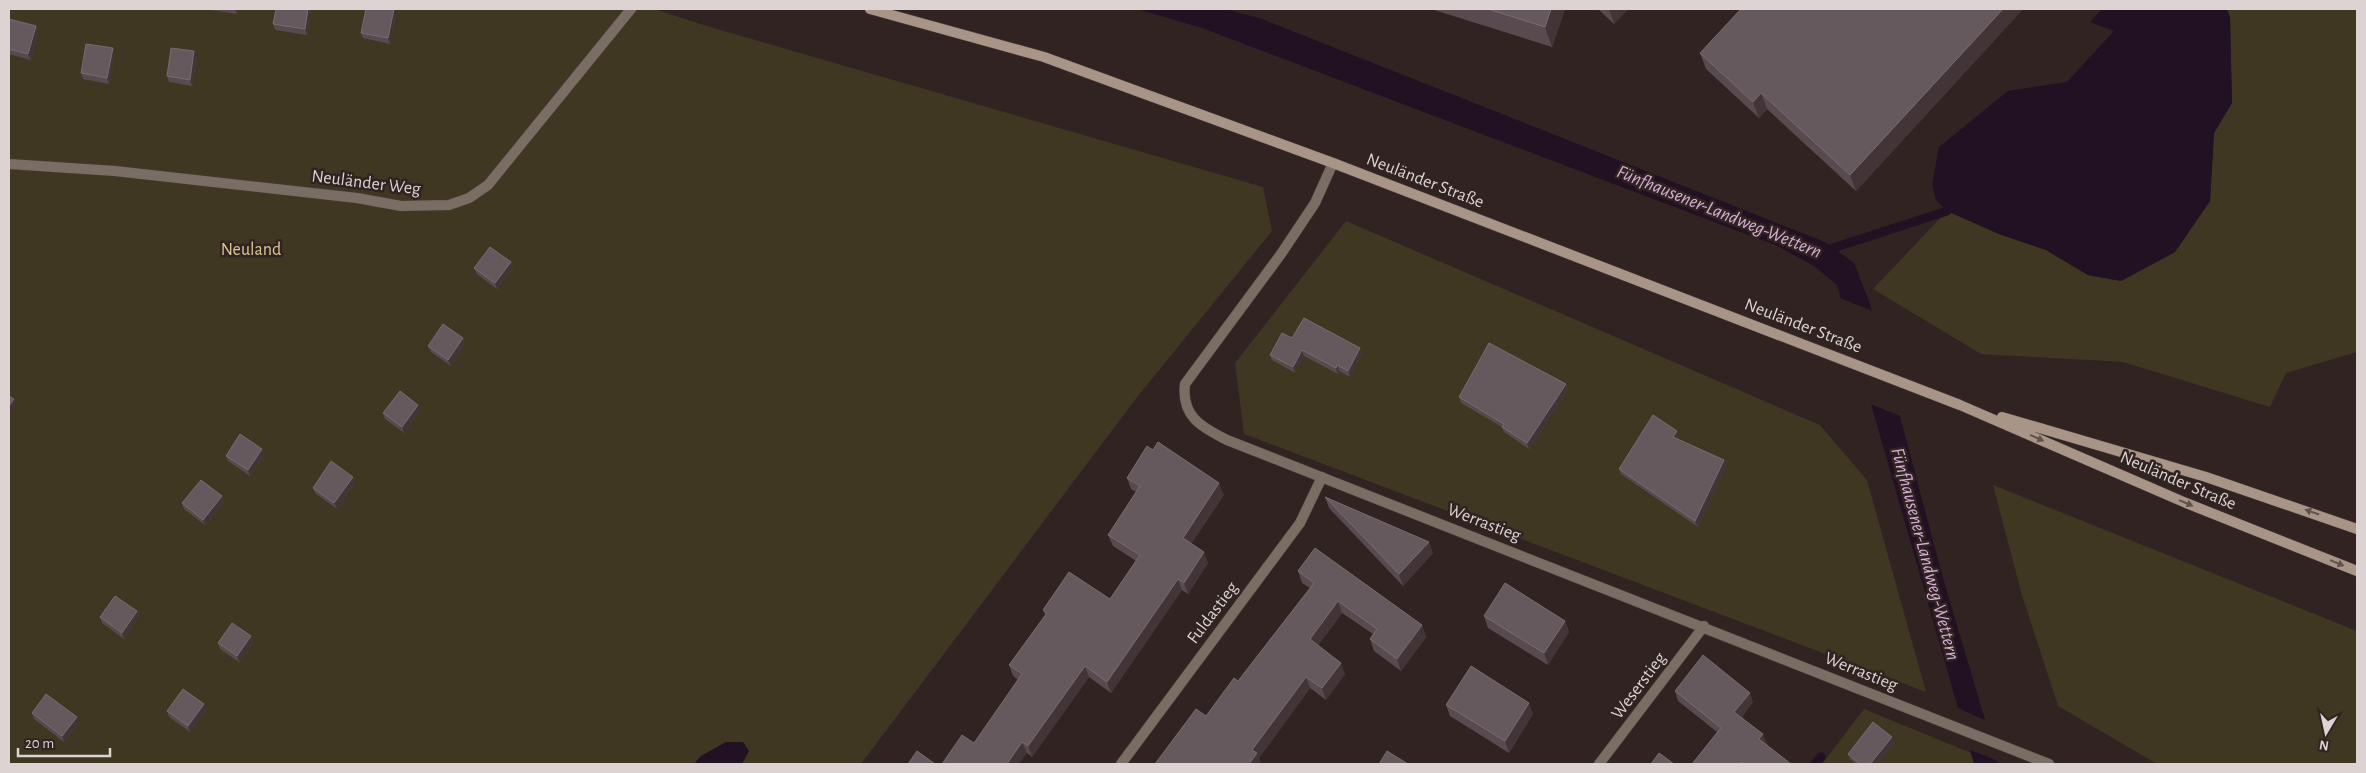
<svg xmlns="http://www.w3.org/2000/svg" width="2366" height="773" font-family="'Alegreya Sans',sans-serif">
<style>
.green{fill:#3f3721}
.water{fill:#221023}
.pier{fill:#302321}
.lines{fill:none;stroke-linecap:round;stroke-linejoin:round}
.stream{stroke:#221023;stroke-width:9}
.minor-casing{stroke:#4c3f3d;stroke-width:11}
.secondary-casing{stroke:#4c3f3d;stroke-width:11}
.minor{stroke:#796d64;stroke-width:10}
.secondary{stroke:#a89587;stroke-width:10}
.wall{fill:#584a4f}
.shaded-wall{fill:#423437}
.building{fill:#66595d;stroke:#796c6f}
.oneway{fill:#60514a}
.labels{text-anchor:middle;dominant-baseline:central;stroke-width:5;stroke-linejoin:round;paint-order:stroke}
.street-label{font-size:18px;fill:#dcd3d2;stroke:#302321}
.park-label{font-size:18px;fill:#dac791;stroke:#302321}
.water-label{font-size:19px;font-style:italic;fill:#d8afd9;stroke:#302321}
</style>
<rect width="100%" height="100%" fill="#302321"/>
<path class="green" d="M 9,9 L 654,9 L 710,27 L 1263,187 L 1272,231 L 1138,396 L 861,764 L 9,764 Z
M 2227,9 L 2357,9 L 2357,352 L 2286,373 L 2270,407 L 2123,362 L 1981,354 L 1873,289 L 1947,211 L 1999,234 L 2046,250 L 2088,275 L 2121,281 L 2175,252 L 2210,201 L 2214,133 L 2232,103 L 2230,18 Z
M 1346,221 L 1820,425 L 1867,480 L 1926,692 L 1244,434 L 1235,363 Z
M 1993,485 L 2357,631 L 2357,764 L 2157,764 L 2058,706 L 2021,592 Z
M 1864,709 L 1998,764 L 1822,764 Z"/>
<path class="water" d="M 1137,9 L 1226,9 L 1262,19 L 1825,242 L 1854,263 L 1870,304 L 1943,578 L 1998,764 L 1974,764 L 1837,285 L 1814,266 L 1775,245 L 1202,28 Z
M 2102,9 L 2227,9 L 2230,18 L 2232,103 L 2214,133 L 2210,201 L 2175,252 L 2121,281 L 2088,275 L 2046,250 L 1999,234 L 1947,211 L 1936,200 L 1932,185 L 1939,147 L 2008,91 L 2067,82 L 2114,31 L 2090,22 Z
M 726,742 L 743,742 L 749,751 L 742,764 L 694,764 L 701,756 Z"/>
<path class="pier" d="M 1840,298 L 1875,312 L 1903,417 L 1870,404 Z
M 1956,707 L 1989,722 L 2000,762 L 1968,749 Z"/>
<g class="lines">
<path class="stream" d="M 1824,251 L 1947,211
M 1815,764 L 1821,757"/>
<g class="minor-casing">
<path id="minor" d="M 1333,163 L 1315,203 L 1281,254 L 1185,384 C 1181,416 1201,427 1227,440 L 2049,764
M 9,164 L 115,171 L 357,198 L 401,206 L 449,205 L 469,198 L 488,185 L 631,9
M 1121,764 L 1300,523 L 1322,477
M 1599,764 L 1704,626"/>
</g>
<g class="secondary-casing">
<path id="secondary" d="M 870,9 L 1044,57 L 1333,163 L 1960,405 L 2186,503 L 2357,571
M 2002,417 L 2206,477 L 2357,529"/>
</g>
<use href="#minor" class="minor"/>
<use href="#secondary" class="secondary"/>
</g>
<path class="wall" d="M 211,9 L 238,9 L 237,14 L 211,10 Z
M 276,9 L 311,9 L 307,35 L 275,30 L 273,24 Z
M 1431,9 L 1565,9 L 1552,47 Z
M 1598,9 L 1628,9 L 1614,24 Z
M 2023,9 L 1856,191 L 1767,109 L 1759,118 L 1706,69 L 1700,53 Z
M 396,14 L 390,44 L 363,38 L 361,33 Z
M 9,19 L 36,26 L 38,32 L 31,60 L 9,54 Z
M 115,54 L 109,84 L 83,79 L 81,73 Z
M 197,57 L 192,86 L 169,82 L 167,76 Z
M 511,262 L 513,268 L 497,289 L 477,274 L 474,268 Z
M 1292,338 L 1360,348 L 1362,354 L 1350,377 L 1339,371 L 1338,374 L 1304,356 L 1295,373 L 1272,360 L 1270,355 Z
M 466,343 L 451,366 L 431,352 L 428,346 Z
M 1566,384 L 1568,390 L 1529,449 L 1504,432 L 1502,427 L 1461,403 L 1459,397 Z
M 420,411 L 404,433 L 385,419 L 383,413 Z
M 1679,437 L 1678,439 L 1724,460 L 1726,466 L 1698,527 L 1621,474 L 1619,469 Z
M 264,455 L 250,476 L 228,461 L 226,456 Z
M 353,477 L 355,483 L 337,509 L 315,493 L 313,488 Z
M 1127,478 L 1224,495 L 1191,544 L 1208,563 L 1188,594 L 1182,590 L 1111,693 L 1089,677 L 1032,757 L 1027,753 L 974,743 L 1018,680 L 1013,676 L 1009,665 L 1045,615 L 1043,610 L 1110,599 L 1136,561 L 1113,546 L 1108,535 L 1136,492 L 1131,489 Z
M 222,496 L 224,502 L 205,525 L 184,509 L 182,503 Z
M 1325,497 L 1433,553 L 1403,586 L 1329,508 Z
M 1298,571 L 1422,625 L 1426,637 L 1401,671 L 1374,651 L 1370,639 L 1373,634 L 1342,613 L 1318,645 L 1345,674 L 1326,700 L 1310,688 L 1259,758 L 1261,764 L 1155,764 L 1206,716 L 1238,681 L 1310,588 L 1302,583 Z
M 137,611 L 139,617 L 124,639 L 102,623 L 100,617 Z
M 1484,616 L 1565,621 L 1569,632 L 1548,665 L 1488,628 Z
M 251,636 L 253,642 L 239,662 L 220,649 L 218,643 Z
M 1675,691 L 1753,702 L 1742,717 L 1767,744 L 1766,745 L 1791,764 L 1692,764 L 1717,732 L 1678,701 Z
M 1446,705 L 1533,714 L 1509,753 L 1450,716 Z
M 206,710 L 190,732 L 169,717 L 167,711 Z
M 32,713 L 79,723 L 64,742 L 34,719 Z
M 1894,743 L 1877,764 L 1856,764 L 1850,759 L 1848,754 Z"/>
<path class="shaded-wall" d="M 235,9 L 238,9 L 237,14 Z
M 308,9 L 311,9 L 307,35 L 305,29 Z
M 394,9 L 396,14 L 390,44 L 388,38 Z
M 1551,9 L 1565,9 L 1552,47 L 1545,27 Z
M 1609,9 L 1628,9 L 1614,24 Z
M 2003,9 L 2023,9 L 1856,191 L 1850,175 Z
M 36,26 L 38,32 L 31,60 L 28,54 Z
M 113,48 L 115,54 L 109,84 L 107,78 Z
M 194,51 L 197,57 L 192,86 L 190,80 Z
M 1761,93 L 1767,109 L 1759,118 L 1753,102 Z
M 511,262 L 513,268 L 497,289 L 495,283 Z
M 463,338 L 466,343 L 451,366 L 448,360 Z
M 1360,348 L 1362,354 L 1350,377 L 1348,371 Z
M 1302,350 L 1304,356 L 1295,373 L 1293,367 Z
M 1337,365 L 1339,371 L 1338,374 L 1336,368 Z
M 1566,384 L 1568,390 L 1529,449 L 1527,443 Z
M 14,399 L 16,405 L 9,415 L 9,406 Z
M 418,405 L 420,411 L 404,433 L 402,427 Z
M 1677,431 L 1679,437 L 1675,443 L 1673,437 Z
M 262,449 L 264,455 L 250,476 L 248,470 Z
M 1724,460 L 1726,466 L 1698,527 L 1695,521 Z
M 353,477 L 355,483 L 337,509 L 334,503 Z
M 1219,483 L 1224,495 L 1187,550 L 1183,538 Z
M 222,496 L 224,502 L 205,525 L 203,520 Z
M 1429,542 L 1433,553 L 1403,586 L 1399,574 Z
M 1204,552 L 1208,563 L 1188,594 L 1184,583 Z
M 1178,579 L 1182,590 L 1111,693 L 1107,682 Z
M 1338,601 L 1342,613 L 1314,651 L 1310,639 Z
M 137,611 L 139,617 L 124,639 L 122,633 Z
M 1565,621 L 1569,632 L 1548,665 L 1544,653 Z
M 1422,625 L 1426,637 L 1401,671 L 1397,659 Z
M 251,636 L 253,642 L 239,662 L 237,656 Z
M 1341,663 L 1345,674 L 1326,700 L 1322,688 Z
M 1085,666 L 1089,677 L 1032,757 L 1028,746 Z
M 1306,677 L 1310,688 L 1259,758 L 1261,764 L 1249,764 L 1252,750 Z
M 1750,693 L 1753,702 L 1738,722 L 1734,712 Z
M 1529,703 L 1533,714 L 1509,753 L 1505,741 Z
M 204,704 L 206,710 L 190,732 L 188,726 Z
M 77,717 L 79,723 L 64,742 L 62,736 Z
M 1763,734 L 1767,744 L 1762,749 L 1759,739 Z
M 1892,737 L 1894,743 L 1877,764 L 1870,764 Z
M 1022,742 L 1027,753 L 1019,764 L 1007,764 Z"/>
<path class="building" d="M 276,9 L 308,9 L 305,29 L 273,24 Z
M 366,9 L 394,9 L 388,38 L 361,33 Z
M 1488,9 L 1551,9 L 1545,27 Z
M 1741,9 L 2003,9 L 1850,175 L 1761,93 L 1753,102 L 1700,53 Z
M 9,19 L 36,26 L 28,54 L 9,49 Z
M 86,44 L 113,48 L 107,78 L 81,73 Z
M 171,48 L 194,51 L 190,80 L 167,76 Z
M 490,247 L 511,262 L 495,283 L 474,268 Z
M 1304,318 L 1360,348 L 1348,371 L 1337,365 L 1336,368 L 1302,350 L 1293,367 L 1270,355 L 1282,333 L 1292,338 Z
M 443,324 L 463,338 L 448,360 L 428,346 Z
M 1489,343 L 1566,384 L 1527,443 L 1502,427 L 1504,424 L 1459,397 Z
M 400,391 L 418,405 L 402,427 L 383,413 Z
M 9,396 L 14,399 L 9,406 Z
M 1653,415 L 1677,431 L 1673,437 L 1724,460 L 1695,521 L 1619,469 Z
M 240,434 L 262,449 L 248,470 L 226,456 Z
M 1158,442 L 1219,483 L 1183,538 L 1204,552 L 1184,583 L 1178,579 L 1107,682 L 1085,666 L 1028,746 L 1022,742 L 1007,764 L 942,764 L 962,735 L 974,743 L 1022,674 L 1009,665 L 1047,613 L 1043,610 L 1069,572 L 1110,599 L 1140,555 L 1108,535 L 1140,486 L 1127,478 L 1147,446 L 1153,450 Z
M 331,461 L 353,477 L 334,503 L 313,488 Z
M 201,480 L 222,496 L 203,520 L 182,503 Z
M 1325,497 L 1429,542 L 1399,574 Z
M 1315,548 L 1422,625 L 1397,659 L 1370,639 L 1377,629 L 1338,601 L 1310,639 L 1341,663 L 1322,688 L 1306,677 L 1252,750 L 1257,753 L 1249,764 L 1155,764 L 1196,709 L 1206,716 L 1234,678 L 1238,681 L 1314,583 L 1298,571 Z
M 1505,583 L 1565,621 L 1544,653 L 1484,616 Z
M 115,596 L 137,611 L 122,633 L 100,617 Z
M 232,623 L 251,636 L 237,656 L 218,643 Z
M 1703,655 L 1750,693 L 1734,712 L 1763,734 L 1759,739 L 1791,764 L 1744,764 L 1742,762 L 1740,764 L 1692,764 L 1721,728 L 1675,691 Z
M 1471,666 L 1529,703 L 1505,741 L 1446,705 Z
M 183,689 L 204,704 L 188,726 L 167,711 Z
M 46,694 L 77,717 L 62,736 L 32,713 Z
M 1873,722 L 1892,737 L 1870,764 L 1860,764 L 1848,754 Z
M 917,751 L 935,764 L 908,764 Z
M 1387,751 L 1408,764 L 1379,764 Z
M 1659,753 L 1674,764 L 1651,764 Z"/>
<defs><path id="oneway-solid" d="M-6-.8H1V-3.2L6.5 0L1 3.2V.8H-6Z" transform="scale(1.25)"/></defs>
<g class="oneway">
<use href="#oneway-solid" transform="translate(2037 438) rotate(24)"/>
<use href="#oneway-solid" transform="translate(2186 503) rotate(23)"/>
<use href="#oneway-solid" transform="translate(2312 512) rotate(-161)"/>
<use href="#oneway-solid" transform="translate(2337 563) rotate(22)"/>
</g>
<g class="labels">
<g class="street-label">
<text transform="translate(1425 181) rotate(21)">Neuländer Straße</text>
<text transform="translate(366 183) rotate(7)">Neuländer Weg</text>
<text transform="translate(1803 326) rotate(21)">Neuländer Straße</text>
<text transform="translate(2178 481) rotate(23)">Neuländer Straße</text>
<text transform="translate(1484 523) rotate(21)">Werrastieg</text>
<text transform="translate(1213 613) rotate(-53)">Fuldastieg</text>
<text transform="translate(1861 672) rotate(22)">Werrastieg</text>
<text transform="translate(1639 686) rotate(-53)">Weserstieg</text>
</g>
<g class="park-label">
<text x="251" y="250">Neuland</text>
</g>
<g class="water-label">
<text transform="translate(1719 212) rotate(22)">Fünfhausener-Landweg-Wettern</text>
<text transform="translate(1925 554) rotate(75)">Fünfhausener-Landweg-Wettern</text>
</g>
</g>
<rect width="2366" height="773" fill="none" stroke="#dcd3d2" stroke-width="20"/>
<g transform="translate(2326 733) rotate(189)" stroke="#302321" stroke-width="4" paint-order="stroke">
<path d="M0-4L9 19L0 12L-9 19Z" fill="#dcd3d2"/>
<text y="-8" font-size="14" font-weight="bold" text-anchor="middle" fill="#dcd3d2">N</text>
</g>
<path d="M18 748v8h92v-8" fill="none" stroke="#dcd3d2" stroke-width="2.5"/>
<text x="25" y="748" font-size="15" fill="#dcd3d2" stroke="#302321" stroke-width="4" paint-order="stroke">20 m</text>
</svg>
